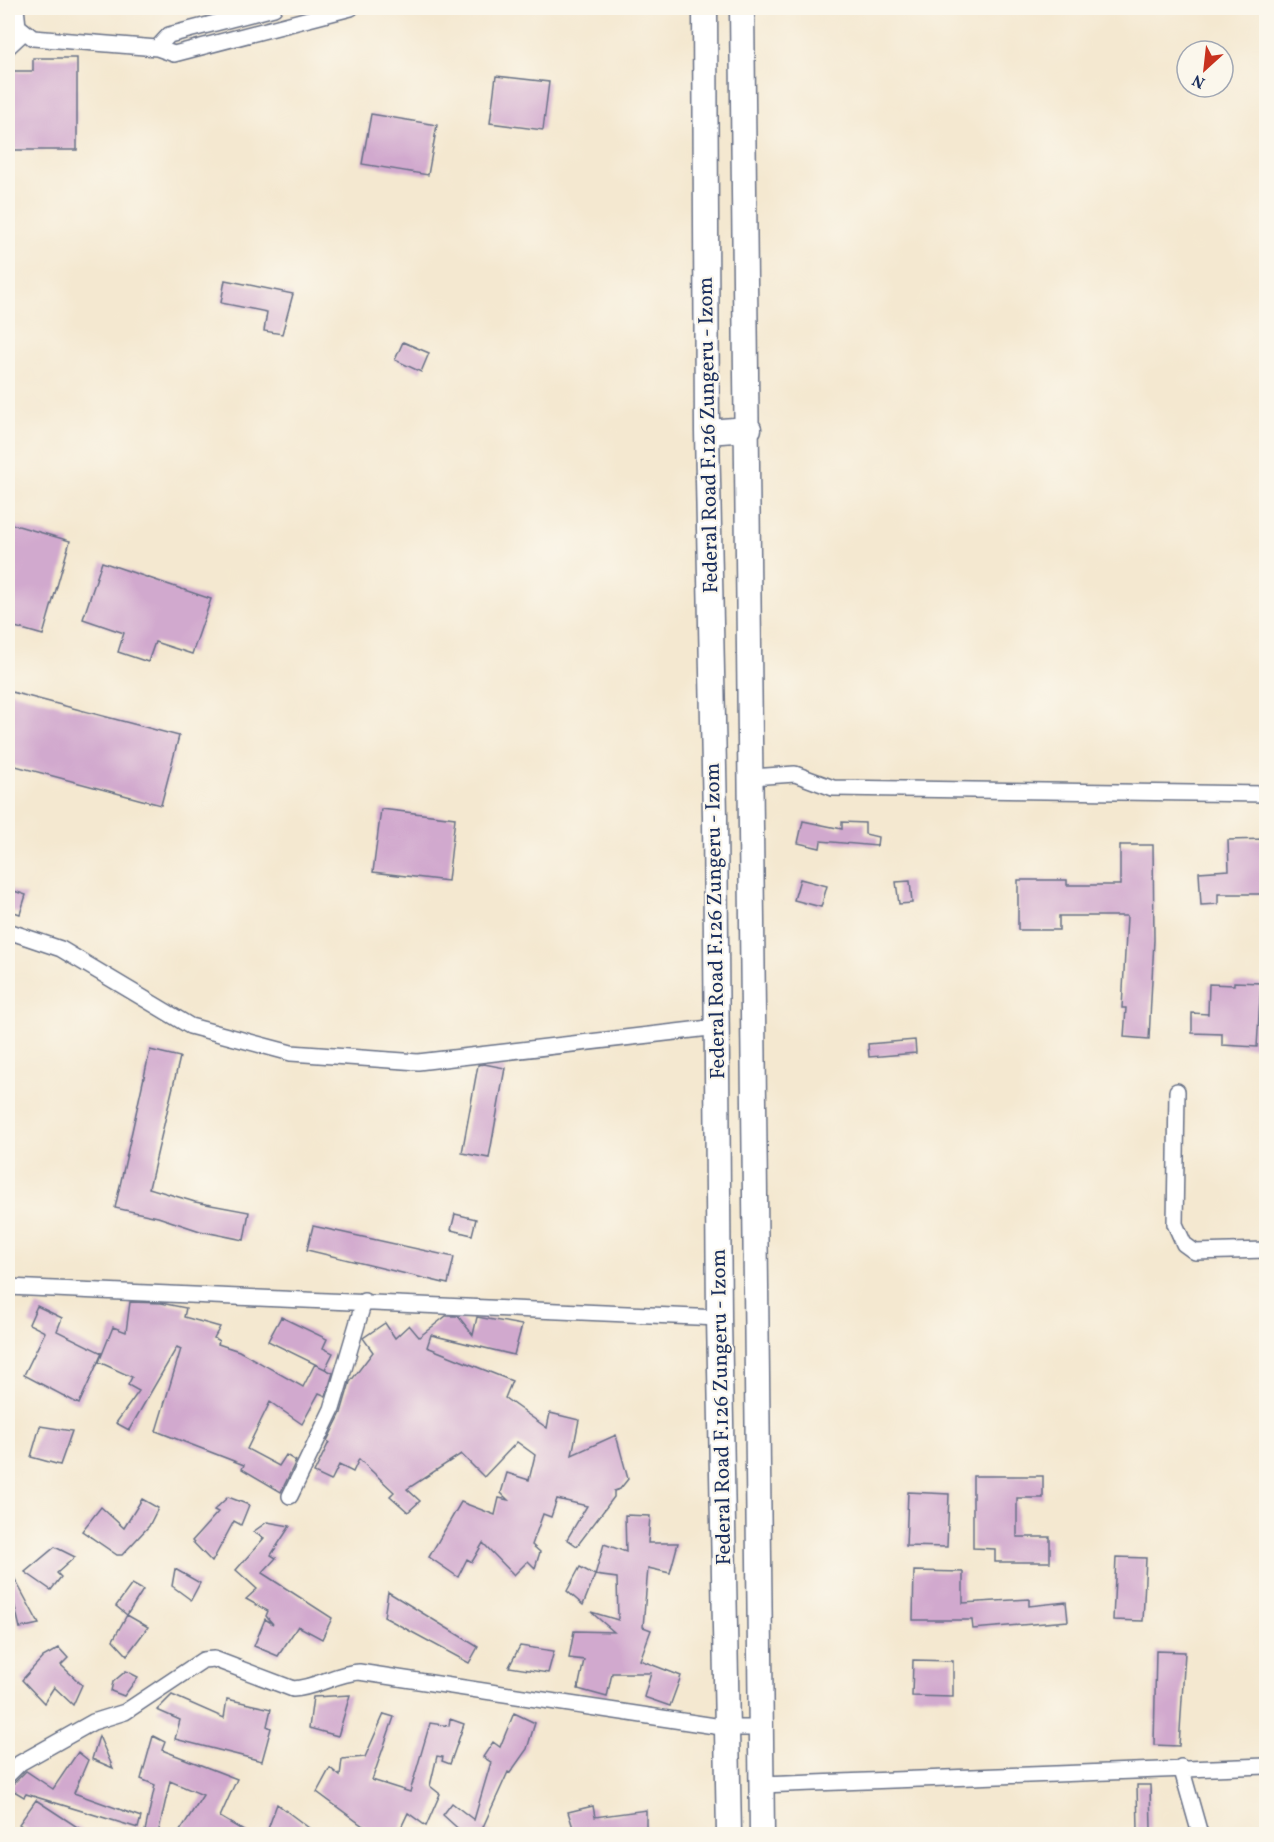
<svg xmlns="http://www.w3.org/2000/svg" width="1274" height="1842" font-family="Vollkorn,serif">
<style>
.building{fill:#d1a9ce}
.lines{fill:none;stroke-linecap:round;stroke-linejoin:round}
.street-casing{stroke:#677086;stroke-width:18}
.primary-casing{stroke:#677086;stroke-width:27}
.street{stroke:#fff;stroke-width:15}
.primary{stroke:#fff;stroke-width:24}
.labels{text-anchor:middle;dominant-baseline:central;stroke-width:4.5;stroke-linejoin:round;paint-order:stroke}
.street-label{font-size:21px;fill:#1b2f5e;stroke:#fbf7ec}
</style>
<rect width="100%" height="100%" fill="#fbf7ec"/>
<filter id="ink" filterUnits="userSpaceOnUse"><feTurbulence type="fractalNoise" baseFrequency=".0167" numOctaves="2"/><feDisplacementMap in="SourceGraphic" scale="12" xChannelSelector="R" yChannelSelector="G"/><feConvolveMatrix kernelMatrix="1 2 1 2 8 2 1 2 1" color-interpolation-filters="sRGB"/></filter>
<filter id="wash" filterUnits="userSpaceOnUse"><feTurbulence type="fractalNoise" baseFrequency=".008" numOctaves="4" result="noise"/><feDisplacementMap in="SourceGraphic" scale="24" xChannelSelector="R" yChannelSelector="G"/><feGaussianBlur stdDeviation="1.35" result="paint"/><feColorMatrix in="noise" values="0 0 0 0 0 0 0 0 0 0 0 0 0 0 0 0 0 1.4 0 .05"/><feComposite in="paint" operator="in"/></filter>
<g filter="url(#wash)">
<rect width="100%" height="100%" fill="#f4e8d0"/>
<g id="blocks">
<path class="building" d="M 33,58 L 77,58 L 77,150 L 8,150 L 8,71 L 33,71 Z
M 496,76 L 549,82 L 543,130 L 490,123 Z
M 371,114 L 437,125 L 428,175 L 362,164 Z
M 225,280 L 293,294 L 282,334 L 264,331 L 267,312 L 221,303 Z
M 403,342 L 429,353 L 421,372 L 395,360 Z
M 8,523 L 70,541 L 43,635 L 8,625 Z
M 102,562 L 211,599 L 192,654 L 155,642 L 148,662 L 118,652 L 124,633 L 83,619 Z
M 8,691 L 179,736 L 161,805 L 8,764 Z
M 381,809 L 455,818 L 448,881 L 373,872 Z
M 803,821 L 842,829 L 842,822 L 865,823 L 865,834 L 878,837 L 877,846 L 821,841 L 820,848 L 798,843 Z
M 1266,839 L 1266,894 L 1218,894 L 1218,904 L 1201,905 L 1199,872 L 1229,870 L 1228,840 Z
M 1120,845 L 1153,845 L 1154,940 L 1149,1039 L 1124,1037 L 1126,1008 L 1122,1008 L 1127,916 L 1059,916 L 1059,930 L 1018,930 L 1018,880 L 1067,880 L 1067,885 L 1120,885 Z
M 800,879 L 827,886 L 821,907 L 794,900 Z
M 910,881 L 912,903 L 899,904 L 896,882 Z
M 8,889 L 26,895 L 20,914 L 8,910 Z
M 1234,982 L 1261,983 L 1257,1047 L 1222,1045 L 1222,1034 L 1192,1033 L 1192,1013 L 1208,1014 L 1209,984 L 1234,985 Z
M 915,1040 L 916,1053 L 869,1057 L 868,1044 Z
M 150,1050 L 180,1057 L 149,1188 L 195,1202 L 249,1212 L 244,1240 L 200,1231 L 158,1217 L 115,1208 Z
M 484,1064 L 505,1068 L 489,1158 L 462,1153 L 478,1065 Z
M 455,1214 L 476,1219 L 472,1235 L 451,1230 Z
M 313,1226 L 454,1257 L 448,1284 L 307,1250 Z
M 130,1302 L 161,1303 L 186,1308 L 184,1317 L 220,1327 L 214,1338 L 219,1341 L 218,1344 L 239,1351 L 303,1387 L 315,1364 L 333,1373 L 326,1396 L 319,1393 L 302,1424 L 270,1402 L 247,1449 L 279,1466 L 286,1455 L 296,1461 L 281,1492 L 242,1469 L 244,1465 L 156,1431 L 181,1349 L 177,1347 L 129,1430 L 116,1423 L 139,1391 L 128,1385 L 132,1377 L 99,1362 L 113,1327 L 126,1332 Z
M 37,1306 L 62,1318 L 57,1331 L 102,1353 L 79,1404 L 24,1375 L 45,1332 L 29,1324 Z
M 446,1316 L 458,1316 L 473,1335 L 477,1317 L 522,1325 L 514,1355 L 431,1335 L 427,1347 L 512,1381 L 505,1398 L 547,1428 L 550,1413 L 579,1420 L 572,1455 L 616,1435 L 628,1479 L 620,1489 L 614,1491 L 614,1497 L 577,1546 L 567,1539 L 587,1506 L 557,1499 L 551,1517 L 543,1514 L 532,1545 L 540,1552 L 535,1568 L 528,1561 L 514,1575 L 483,1543 L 472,1562 L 467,1559 L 458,1577 L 429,1557 L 461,1502 L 495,1515 L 499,1498 L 508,1500 L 501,1493 L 507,1473 L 529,1480 L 535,1455 L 517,1442 L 484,1477 L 461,1454 L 407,1489 L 420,1501 L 408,1512 L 390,1496 L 394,1492 L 359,1459 L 353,1472 L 339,1465 L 331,1481 L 314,1473 L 329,1442 L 327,1441 L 341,1413 L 350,1382 L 373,1352 L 363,1338 L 385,1323 L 395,1338 L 409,1325 L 419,1337 Z
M 281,1317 L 327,1339 L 323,1348 L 333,1353 L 325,1369 L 268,1341 Z
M 40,1426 L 72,1431 L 60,1465 L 31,1457 Z
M 973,1476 L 1043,1476 L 1043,1498 L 1017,1498 L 1017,1537 L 1050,1537 L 1050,1562 L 995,1562 L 995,1549 L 973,1548 Z
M 908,1492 L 949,1494 L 947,1547 L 906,1546 Z
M 228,1497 L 249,1505 L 241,1525 L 234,1521 L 212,1562 L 192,1541 L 218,1512 L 214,1510 Z
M 142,1499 L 158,1508 L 149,1526 L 122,1555 L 117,1555 L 82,1531 L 101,1507 L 124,1528 Z
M 625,1515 L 650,1516 L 648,1543 L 678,1543 L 670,1573 L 648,1568 L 643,1627 L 651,1630 L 640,1660 L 681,1676 L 670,1706 L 644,1697 L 651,1673 L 612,1673 L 607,1697 L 578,1689 L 584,1660 L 569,1658 L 574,1631 L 614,1632 L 591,1612 L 618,1620 L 617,1578 L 595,1575 L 604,1544 L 626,1552 Z
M 267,1522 L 290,1526 L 271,1555 L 276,1558 L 262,1573 L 332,1618 L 322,1639 L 298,1626 L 278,1656 L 254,1646 L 265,1619 L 273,1624 L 266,1616 L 268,1611 L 246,1599 L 257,1589 L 236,1570 L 264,1538 L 253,1532 Z
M 55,1547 L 75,1557 L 57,1573 L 61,1577 L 51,1590 L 25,1572 Z
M 1116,1557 L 1146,1558 L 1143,1621 L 1113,1620 Z
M 580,1567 L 595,1575 L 583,1605 L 567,1591 Z
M 175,1569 L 200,1583 L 191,1600 L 172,1586 Z
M 914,1571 L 963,1572 L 963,1603 L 1029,1599 L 1029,1606 L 1066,1602 L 1068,1621 L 973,1629 L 972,1620 L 913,1620 Z
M 11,1572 L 39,1624 L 20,1628 L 8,1578 L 8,1573 Z
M 132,1584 L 143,1590 L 127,1615 L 116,1606 Z
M 388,1592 L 478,1647 L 469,1663 L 384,1617 Z
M 127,1615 L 148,1627 L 127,1655 L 113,1640 Z
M 520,1646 L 554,1651 L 548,1673 L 509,1667 Z
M 59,1648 L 68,1658 L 61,1665 L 82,1685 L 73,1705 L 54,1687 L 44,1703 L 22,1680 L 43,1657 Z
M 1156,1651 L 1185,1652 L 1179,1746 L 1154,1745 Z
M 913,1660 L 953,1661 L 953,1697 L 912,1696 Z
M 126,1671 L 138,1677 L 124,1696 L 111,1691 L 113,1682 Z
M 172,1695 L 224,1718 L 227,1699 L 271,1709 L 267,1726 L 271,1728 L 262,1761 L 175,1739 L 180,1720 L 157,1710 Z
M 350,1695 L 338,1736 L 309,1728 L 313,1697 Z
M 514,1713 L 535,1723 L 527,1749 L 510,1773 L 508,1772 L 483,1827 L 493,1834 L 464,1834 L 443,1815 L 452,1803 L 474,1820 L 491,1762 L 483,1757 L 493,1742 L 500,1747 Z
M 384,1714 L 394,1717 L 372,1780 L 410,1792 L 430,1723 L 449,1726 L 450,1719 L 464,1724 L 450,1764 L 442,1761 L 443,1757 L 437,1756 L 430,1786 L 440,1794 L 426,1826 L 408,1813 L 398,1834 L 380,1834 L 363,1826 L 317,1792 L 330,1768 L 340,1776 L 342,1759 L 365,1757 Z
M 99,1736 L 113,1768 L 92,1759 Z
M 153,1736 L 165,1742 L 162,1750 L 237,1779 L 220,1817 L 249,1834 L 178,1834 L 203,1795 L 170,1781 L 158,1834 L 145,1831 L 155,1785 L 141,1779 Z
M 78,1752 L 88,1760 L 74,1793 L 141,1817 L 138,1828 L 26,1794 L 24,1797 L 9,1788 L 26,1771 L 53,1789 Z
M 1137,1785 L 1150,1785 L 1151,1829 L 1138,1830 Z
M 36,1800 L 88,1834 L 32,1834 L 19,1824 Z
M 277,1804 L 317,1834 L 276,1834 L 268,1829 Z
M 593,1806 L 595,1817 L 646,1810 L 646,1829 L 626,1834 L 611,1834 L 610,1832 L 575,1834 L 568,1812 Z"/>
</g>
</g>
<g filter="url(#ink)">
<use href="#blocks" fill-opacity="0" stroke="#677086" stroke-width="1.5"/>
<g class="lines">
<g class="street-casing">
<path id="street" d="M 16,8 L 18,26 L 33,38 L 157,48 L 174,54 L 351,8
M 8,47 L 23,33
M 157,48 L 169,35 L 274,8
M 752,777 L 795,774 L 833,788 L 1266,794
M 8,931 L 61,949 L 190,1026 L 291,1053 L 418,1062 L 718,1027
M 1177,1091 L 1175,1224 L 1184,1244 L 1195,1252 L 1266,1250
M 8,1287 L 719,1318
M 290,1496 L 332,1409 L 364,1301
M 1181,1767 L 1200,1834
M 8,1775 L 20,1763 L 93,1722 L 125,1712 L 203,1660 L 214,1659 L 293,1689 C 316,1688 336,1673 359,1672 L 728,1728 L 760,1728
M 761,1785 L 1266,1766"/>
</g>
<g class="primary-casing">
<path id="primary" d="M 705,8 L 707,432 L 715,816 L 719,1318 L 729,1834
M 742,8 L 762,1834
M 707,432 L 749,429"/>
</g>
<use href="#street" class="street"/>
<use href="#primary" class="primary"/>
</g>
</g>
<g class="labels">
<g class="street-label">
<text transform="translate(709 435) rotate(-91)">Federal Road F.126 Zungeru - Izom</text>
<text transform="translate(716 921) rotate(-91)">Federal Road F.126 Zungeru - Izom</text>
<text transform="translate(722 1407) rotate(-91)">Federal Road F.126 Zungeru - Izom</text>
</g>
</g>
<rect width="1274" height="1842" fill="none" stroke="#fbf7ec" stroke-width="30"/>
<g transform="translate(1205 69) rotate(207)"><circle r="28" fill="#fbf7ec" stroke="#a1a7b3" stroke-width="1.5"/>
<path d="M0-4.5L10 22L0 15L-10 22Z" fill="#c8321e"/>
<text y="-9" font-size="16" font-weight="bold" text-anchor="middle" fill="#1b2f5e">N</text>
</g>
</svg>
